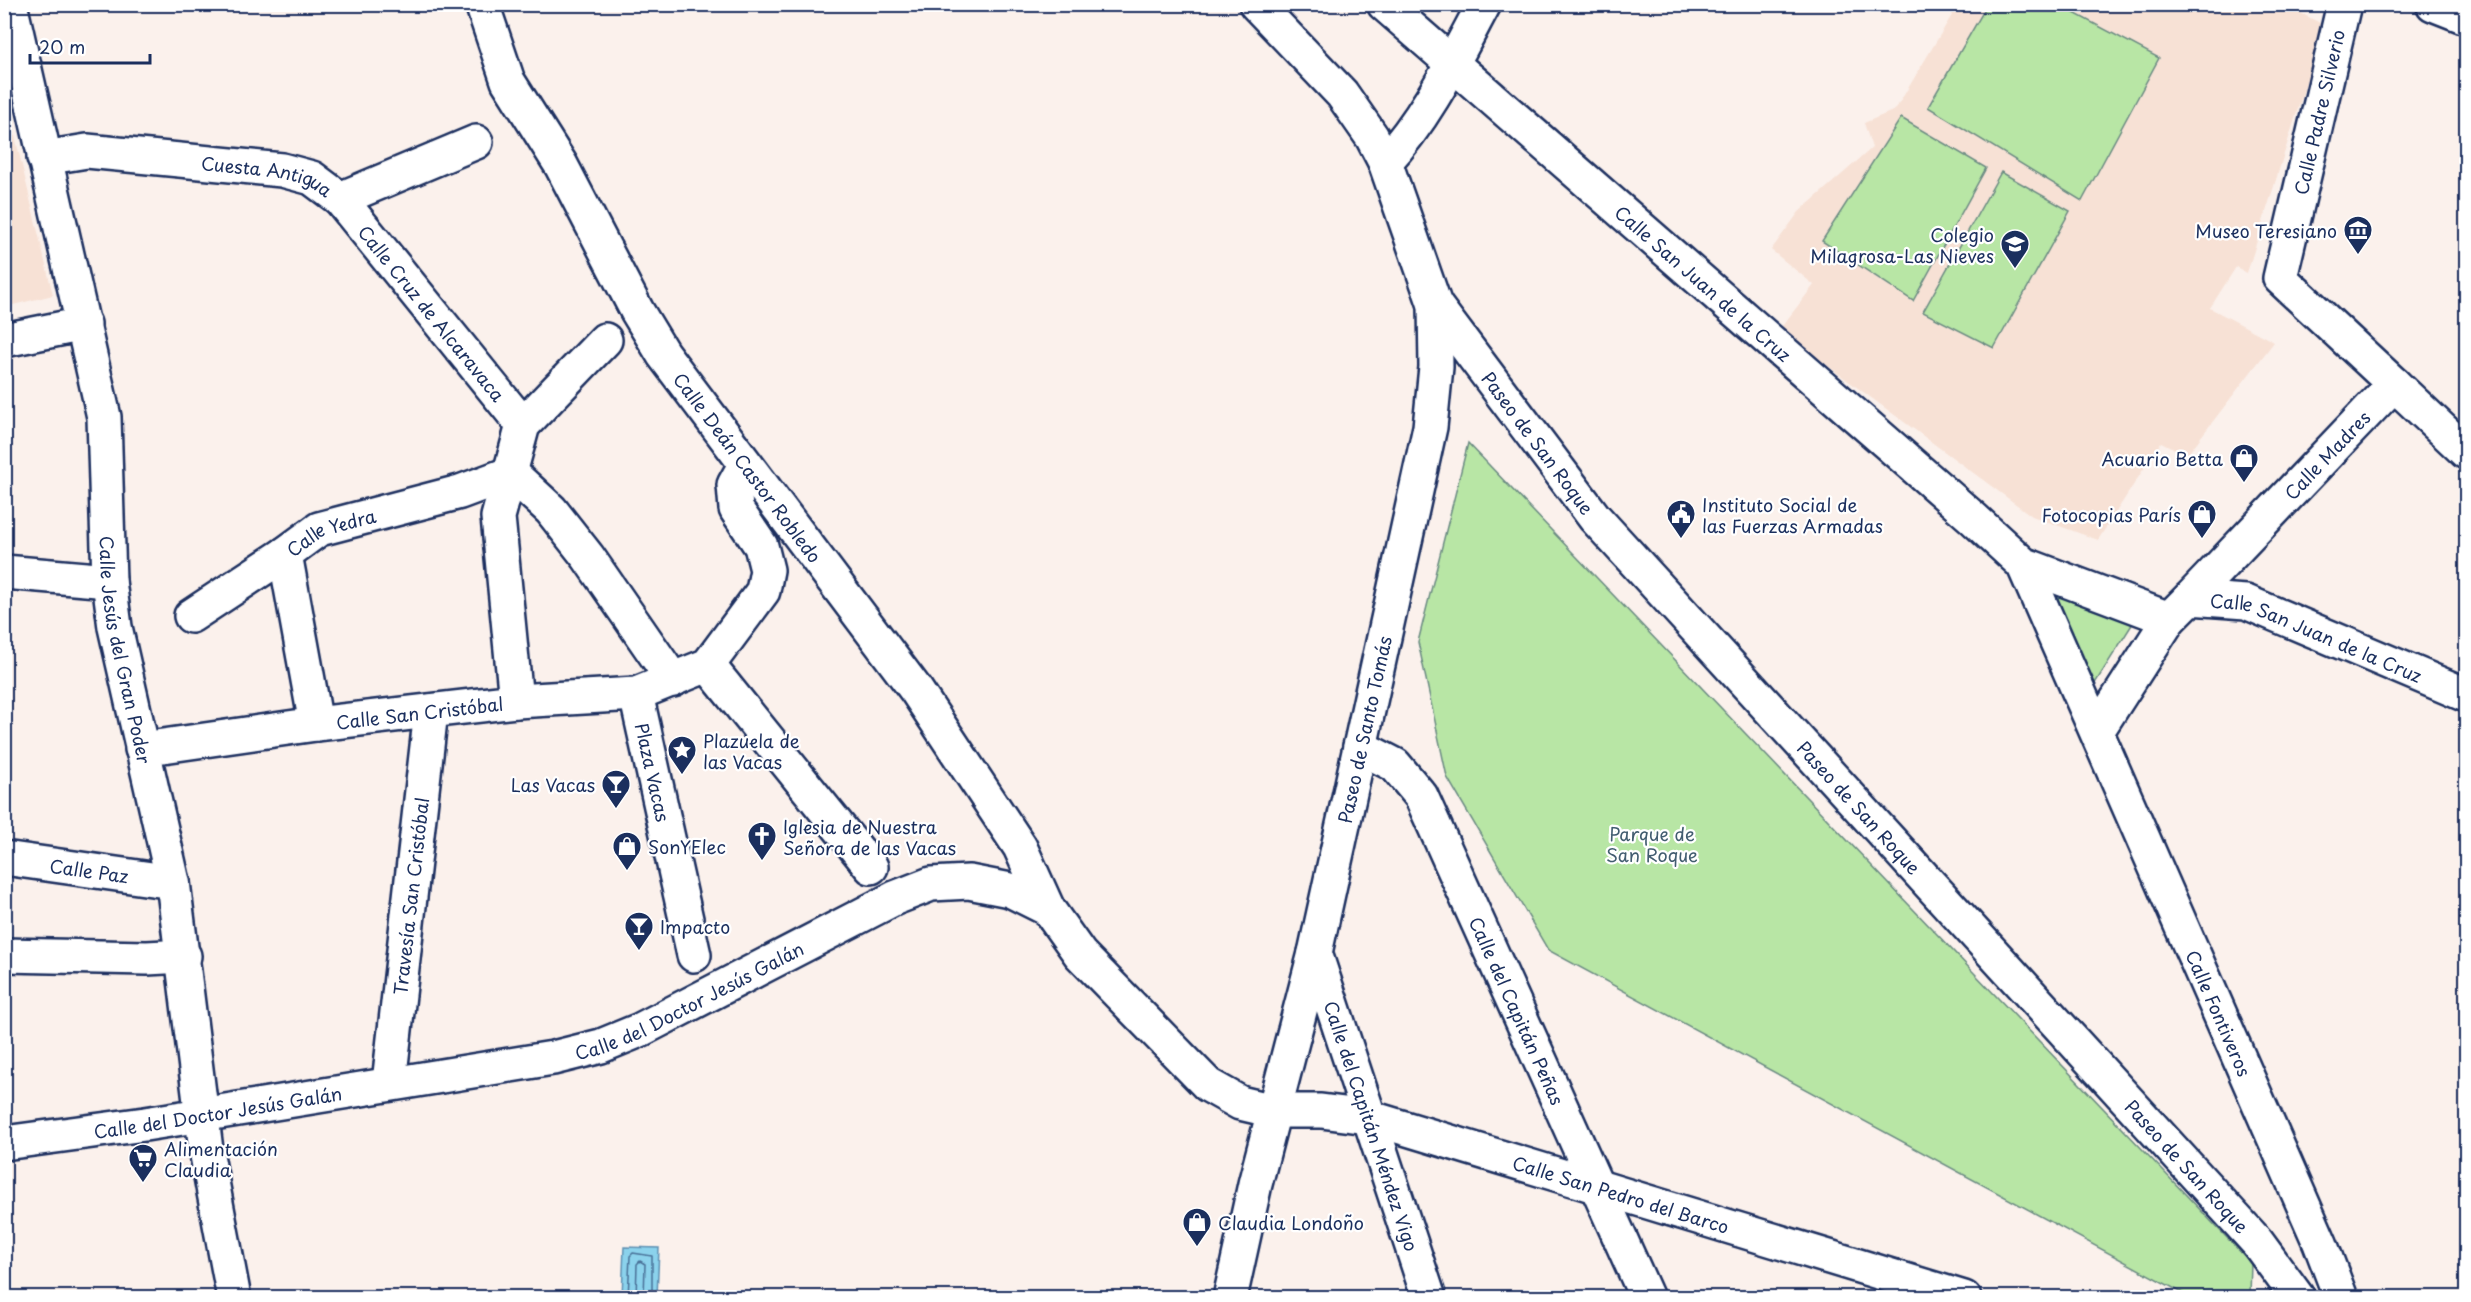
<svg xmlns="http://www.w3.org/2000/svg" width="2471" height="1302" font-family="'Playpen Sans',sans-serif">
<style>
.built{fill:#f7e1d5}
.green{fill:#b8e6a5;stroke:#6a8a82;stroke-width:1.5}
.water{fill:#8bd2ec;stroke:#5e91b3;stroke-width:1.5}
.lines{fill:none;stroke-linecap:round;stroke-linejoin:round}
.shore{stroke:#487097;stroke-width:1.5}
.street-casing{stroke:#1b2f5e;stroke-width:38}
.secondary-casing{stroke:#1b2f5e;stroke-width:38}
.street{stroke:#fff;stroke-width:33}
.secondary{stroke:#fff;stroke-width:33}
.labels{text-anchor:middle;dominant-baseline:central;stroke-width:4.5;stroke-linejoin:round;paint-order:stroke}
.street-label{font-size:18px;fill:#1b2f5e;stroke:#fff}
.poi-label{font-size:18px;fill:#1b2f5e;stroke:#fff;text-anchor:start}
.park-label{font-size:18px;fill:#425d70;stroke:#fff}
</style>
<rect width="100%" height="100%" fill="#fbf1ec"/>
<filter id="ink" filterUnits="userSpaceOnUse"><feTurbulence type="fractalNoise" baseFrequency=".0167" numOctaves="2"/><feDisplacementMap in="SourceGraphic" scale="12" xChannelSelector="R" yChannelSelector="G"/><feConvolveMatrix kernelMatrix="1 2 1 2 8 2 1 2 1" color-interpolation-filters="sRGB"/></filter>
<g filter="url(#ink)">
<path class="built" d="M 1958,5 L 2285,5 L 2324,25 L 2247,273 L 2236,267 L 2210,308 L 2274,342 L 2187,455 L 2161,442 L 2098,540 L 2032,516 L 1779,330 L 1814,285 L 1771,250 L 1799,212 L 1872,148 L 1864,123 L 1895,110 Z
M 4,90 L 53,295 L 5,307 L 4,307 Z"/>
<path class="green" d="M 1987,5 L 2059,5 L 2159,58 L 2082,201 L 1928,107 Z
M 1901,118 L 1986,168 L 1913,301 L 1822,241 Z
M 2001,172 L 2070,211 L 1994,348 L 1923,312 Z
M 1468,443 L 2251,1263 L 2250,1295 L 2245,1298 L 2190,1297 L 1548,950 L 1447,777 L 1418,642 Z
M 2051,586 L 2133,623 L 2094,685 Z"/>
<path class="water" d="M 624,1247 L 659,1248 L 657,1297 L 622,1297 Z"/>
<g class="lines">
<path class="shore" d="M 628,1298 L 630,1256 L 633,1253 L 652,1256 L 652,1298
M 636,1298 L 637,1264 L 640,1261 L 645,1264 L 644,1298"/>
<g class="street-casing">
<g id="street">
<path id="s1" d="M 482,4 L 508,81 L 561,165 L 637,311 L 663,354 L 916,690 L 1020,847 L 1048,909"/>
<path id="s2" d="M 1384,4 L 1973,518 L 2023,564 L 2169,619"/>
<path d="M 2344,4 L 2280,278 L 2394,384"/>
<path d="M 2433,4 L 2466,17"/>
<path id="s3" d="M 44,158 L 87,151 L 282,170 L 312,178 L 340,199 L 523,425"/>
<path d="M 1385,162 C 1427,117 1455,58 1484,4"/>
<path d="M 340,199 L 476,142"/>
<path id="s4" d="M 1435,305 L 1595,518 L 2257,1242 L 2298,1298"/>
<path d="M 4,340 L 84,324"/>
<path id="s5" d="M 2023,564 L 2320,1243 L 2341,1298"/>
<path d="M 4,572 L 109,581"/>
<path id="s6" d="M 2190,598 L 2394,384 L 2466,452"/>
<path d="M 191,616 L 285,554"/>
<path d="M 708,665 L 871,867"/>
<path id="s7" d="M 636,694 L 694,955"/>
<path d="M 516,701 L 636,694 L 708,665 L 763,591 L 767,570 L 761,546 L 736,509 L 734,485 L 745,465"/>
<path id="s8" d="M 316,724 L 285,554 L 319,529 L 460,492 L 511,473 L 551,510 L 588,557 L 673,680"/>
<path id="s9" d="M 2097,731 L 2169,619 L 2190,598 L 2246,602 L 2466,695"/>
<path id="s10" d="M 1360,747 L 1395,765 L 1421,796 L 1647,1298"/>
<path id="s11" d="M 142,749 L 316,724 L 516,701 L 498,517 L 523,425 L 605,340"/>
<path id="s12" d="M 4,858 L 173,882"/>
<path id="s13" d="M 1315,953 L 1429,1298"/>
<path d="M 4,955 L 147,958 L 184,956"/>
<path id="s14" d="M 389,1083 L 431,711"/>
</g>
</g>
<g class="secondary-casing">
<g id="secondary">
<path id="s15" d="M 10,4 L 104,417 L 109,581 L 115,627 L 173,882 L 206,1150 L 234,1298"/>
<path id="s16" d="M 4,1143 L 145,1124 L 553,1058 L 601,1046 L 640,1030 L 895,898 L 931,884 L 969,882 L 1010,890 L 1048,909 L 1080,954 L 1208,1085 L 1240,1103 L 1274,1111 L 1321,1111 L 1368,1117 L 1964,1298"/>
<path id="s17" d="M 1230,1298 L 1255,1184 L 1315,953 L 1430,427 L 1436,367 L 1435,305 L 1385,162 L 1372,137 L 1342,94 L 1256,4"/>
</g>
</g>
<use href="#street" class="street"/>
<use href="#secondary" class="secondary"/>
</g>
</g>
<defs>
<g id="museum-pin" transform="scale(1.5)"><path d="M0 17L-7.5 6A9.5 9.5 0 1 1 7.5 6Z" fill="#1b2f5e" stroke="#fff"/><path d="M0-6L6-3V-2H-6V-3ZM-5-1h2V3h-2ZM-1-1h2V3h-2ZM3-1h2V3H3ZM-6 4H6V6H-6Z" fill="#fff"/></g>
<g id="school-pin" transform="scale(1.5)"><path d="M0 17L-7.5 6A9.5 9.5 0 1 1 7.5 6Z" fill="#1b2f5e" stroke="#fff"/><path d="M0-5L7-2L0 1L-7-2ZM-4 1L0 2.5L4 1V4Q0 6-4 4Z" fill="#fff"/></g>
<g id="shop-pin" transform="scale(1.5)"><path d="M0 17L-7.5 6A9.5 9.5 0 1 1 7.5 6Z" fill="#1b2f5e" stroke="#fff"/><path d="M-5-2.5h2.3a2.7 3.5 0 0 1 5.4 0H5L5.5 6h-11ZM-1.5-2.5h3a1.5 2.3 0 0 0-3 0Z" fill="#fff"/></g>
<g id="civic-pin" transform="scale(1.5)"><path d="M0 17L-7.5 6A9.5 9.5 0 1 1 7.5 6Z" fill="#1b2f5e" stroke="#fff"/><path d="M-.6-6.5H3V-4.5H.6V-3L4-1V1h2V6H-6V1h2V-1L-.6-3ZM-1.2 2.5V6h2.4V2.5Z" fill="#fff"/></g>
<g id="sight-pin" transform="scale(1.5)"><path d="M0 17L-7.5 6A9.5 9.5 0 1 1 7.5 6Z" fill="#1b2f5e" stroke="#fff"/><path d="M0-6L1.8-2.2L6-1.7L2.9 1.2L3.7 5.4L0 3.3L-3.7 5.4L-2.9 1.2L-6-1.7L-1.8-2.2Z" fill="#fff"/></g>
<g id="bar-pin" transform="scale(1.5)"><path d="M0 17L-7.5 6A9.5 9.5 0 1 1 7.5 6Z" fill="#1b2f5e" stroke="#fff"/><path d="M-6-5H6L.8 .8V4.5H3.5V6h-7V4.5H-.8V.8Z" fill="#fff"/></g>
<g id="church-pin" transform="scale(1.5)"><path d="M0 17L-7.5 6A9.5 9.5 0 1 1 7.5 6Z" fill="#1b2f5e" stroke="#fff"/><path d="M-1.2-6h2.4v3.5h3.3v2.4h-3.3V6h-2.4V-.1h-3.3v-2.4h3.3Z" fill="#fff"/></g>
<g id="supermarket-pin" transform="scale(1.5)"><path d="M0 17L-7.5 6A9.5 9.5 0 1 1 7.5 6Z" fill="#1b2f5e" stroke="#fff"/><path d="M-6-5.5h2.5l.6 2H6L4.5 2H-2.5L-4.4-4H-6ZM-1.5 3.2a1.3 1.3 0 1 0 .1 0ZM3 3.2a1.3 1.3 0 1 0 .1 0Z" fill="#fff"/></g>
</defs>
<g fill-rule="evenodd">
<use href="#museum-pin" x="2358" y="230"/>
<use href="#school-pin" x="2015" y="244"/>
<use href="#shop-pin" x="2244" y="458"/>
<use href="#civic-pin" x="1681" y="514"/>
<use href="#shop-pin" x="2202" y="514"/>
<use href="#sight-pin" x="682" y="750"/>
<use href="#bar-pin" x="616" y="784"/>
<use href="#church-pin" x="762" y="836"/>
<use href="#shop-pin" x="627" y="846"/>
<use href="#bar-pin" x="639" y="926"/>
<use href="#supermarket-pin" x="143" y="1158"/>
<use href="#shop-pin" x="1197" y="1222"/>
</g>
<g class="labels">
<g class="street-label">
<text transform="translate(2319 112) rotate(-77)">Calle Padre Silverio</text>
<text stroke="none"><textPath href="#s3" startOffset="226">Cuesta Antigua</textPath></text>
<text stroke="none"><textPath href="#s2" startOffset="424">Calle San Juan de la Cruz</textPath></text>
<text stroke="none"><textPath href="#s3" startOffset="452">Calle Cruz de Alcaravaca</textPath></text>
<text stroke="none"><textPath href="#s4" startOffset="172">Paseo de San Roque</textPath></text>
<text stroke="none"><textPath href="#s6" startOffset="198">Calle Madres</textPath></text>
<text stroke="none"><textPath href="#s1" startOffset="537">Calle Deán Castor Robledo</textPath></text>
<text stroke="none"><textPath href="#s8" startOffset="225">Calle Yedra</textPath></text>
<text stroke="none"><textPath href="#s9" startOffset="296">Calle San Juan de la Cruz</textPath></text>
<text stroke="none"><textPath href="#s15" startOffset="658">Calle Jesús del Gran Poder</textPath></text>
<text stroke="none"><textPath href="#s11" startOffset="280">Calle San Cristóbal</textPath></text>
<text stroke="none"><textPath href="#s17" startOffset="584">Paseo de Santo Tomás</textPath></text>
<text stroke="none"><textPath href="#s7" startOffset="80">Plaza Vacas</textPath></text>
<text stroke="none"><textPath href="#s4" startOffset="658">Paseo de San Roque</textPath></text>
<text stroke="none"><textPath href="#s12" startOffset="86">Calle Paz</textPath></text>
<text stroke="none"><textPath href="#s14" startOffset="188">Travesía San Cristóbal</textPath></text>
<text stroke="none"><textPath href="#s16" startOffset="704">Calle del Doctor Jesús Galán</textPath></text>
<text stroke="none"><textPath href="#s10" startOffset="315">Calle del Capitán Peñas</textPath></text>
<text stroke="none"><textPath href="#s5" startOffset="490">Calle Fontiveros</textPath></text>
<text stroke="none"><textPath href="#s16" startOffset="216">Calle del Doctor Jesús Galán</textPath></text>
<text stroke="none"><textPath href="#s13" startOffset="182">Calle del Capitán Méndez Vigo</textPath></text>
<text stroke="none"><textPath href="#s4" startOffset="1144">Paseo de San Roque</textPath></text>
<text stroke="none"><textPath href="#s16" startOffset="1764">Calle San Pedro del Barco</textPath></text>
</g>
<g class="poi-label">
<text x="2337" y="230" text-anchor="end">Museo Teresiano</text>
<text x="1994" y="234" text-anchor="end">Colegio<tspan x="1994" dy="21">Milagrosa-Las Nieves</tspan></text>
<text x="2223" y="458" text-anchor="end">Acuario Betta</text>
<text x="1702" y="504">Instituto Social de<tspan x="1702" dy="21">las Fuerzas Armadas</tspan></text>
<text x="2181" y="514" text-anchor="end">Fotocopias París</text>
<text x="703" y="740">Plazuela de<tspan x="703" dy="21">las Vacas</tspan></text>
<text x="595" y="784" text-anchor="end">Las Vacas</text>
<text x="783" y="826">Iglesia de Nuestra<tspan x="783" dy="21">Señora de las Vacas</tspan></text>
<text x="648" y="846">SonYElec</text>
<text x="660" y="926">Impacto</text>
<text x="164" y="1148">Alimentación<tspan x="164" dy="21">Claudia</tspan></text>
<text x="1218" y="1222">Claudia Londoño</text>
</g>
<g class="park-label">
<text x="1652" y="833">Parque de<tspan x="1652" dy="21">San Roque</tspan></text>
</g>
</g>
<rect width="2471" height="1302" fill="none" stroke="#fff" stroke-width="24"/>
<rect x="12" y="12" width="2447" height="1278" fill="none" stroke="#1b2f5e" stroke-width="2" filter="url(#ink)"/>
<path d="M30 54v9h120v-9" fill="none" stroke="#1b2f5e" stroke-width="3"/>
<text x="39" y="54" font-size="18" fill="#1b2f5e" stroke="#ffffff" stroke-width="4.5" paint-order="stroke">20 m</text>
</svg>
